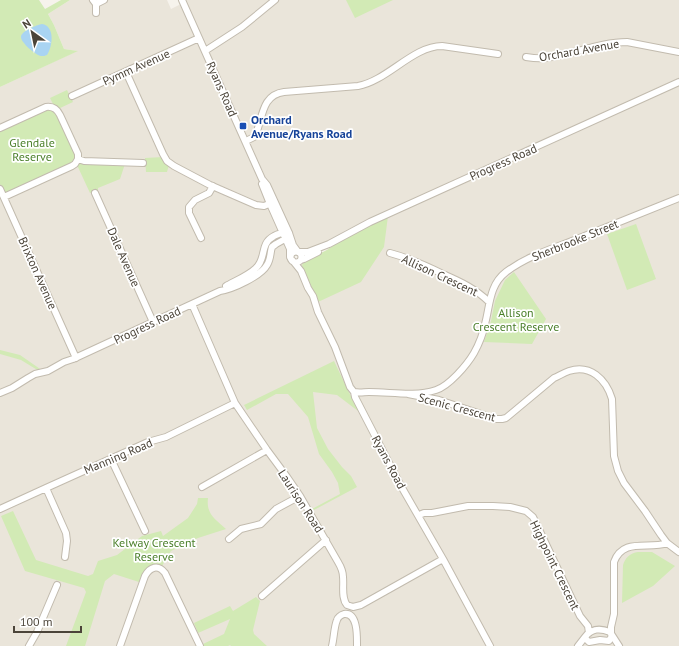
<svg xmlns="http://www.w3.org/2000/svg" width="679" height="646" font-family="'PT Sans',sans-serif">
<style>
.residential{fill:#eae5da}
.green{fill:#d2eab5}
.water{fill:#a9d4f2}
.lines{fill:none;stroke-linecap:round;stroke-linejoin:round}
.minor-casing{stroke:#c2bbae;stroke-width:8}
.minor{stroke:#fff;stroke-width:6}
.transit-dot{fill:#1a4fb4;stroke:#fff;stroke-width:1.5}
.labels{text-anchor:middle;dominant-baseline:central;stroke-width:3.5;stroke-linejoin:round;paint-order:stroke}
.street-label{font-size:12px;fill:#4b4439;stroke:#fff}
.transit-label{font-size:12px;font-weight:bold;fill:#164399;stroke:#fff;text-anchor:start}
.park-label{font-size:12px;fill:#4a7f2a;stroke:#fff}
</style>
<rect width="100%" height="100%" fill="#f6f3ec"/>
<path class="residential" d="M 70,0 L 167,0 L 171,9 L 181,4 L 252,160 L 266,198 L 288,249 L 290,260 L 292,262 L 297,263 L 317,256 L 357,231 L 679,85 L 679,646 L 0,646 L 0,87 L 77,51 L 64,49 L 54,25 L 48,14 Z
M 185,0 L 679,0 L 679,78 L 418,197 L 418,198 L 414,200 L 413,199 L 367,220 L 345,231 L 332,240 L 309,251 L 298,249 Z"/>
<path class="green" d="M 0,0 L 39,0 L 45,9 L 61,0 L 70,0 L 48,14 L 54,25 L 64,49 L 78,51 L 0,87 Z
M 346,0 L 393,0 L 355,18 Z
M 67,90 L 73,102 L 58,109 L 54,106 L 50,98 Z
M 48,109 L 55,111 L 77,156 L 74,163 L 7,193 C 3,192 2,188 0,184 L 0,130 Z
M 163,157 L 169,165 L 167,172 L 146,172 L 145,158 Z
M 79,163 L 125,164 L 120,179 L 98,188 L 98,190 L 90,193 L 77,165 Z
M 388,216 L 384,247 L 361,282 L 318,302 L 316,297 L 310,287 L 303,269 L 302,266 L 303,262 L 327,250 L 340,241 L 352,233 Z
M 636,224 L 656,279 L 627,290 L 607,234 Z
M 514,272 L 546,319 L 532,344 L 484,342 L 491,321 L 495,301 L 505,280 Z
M 0,350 L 20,355 L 43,371 L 39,371 L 21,360 L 0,354 Z
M 334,361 L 358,411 L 337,395 L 313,392 L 317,428 L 328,449 L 342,467 L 351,476 L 357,487 L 314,510 L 312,509 L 340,494 L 338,483 L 332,472 L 319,454 L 308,417 L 288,394 L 276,394 L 247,410 L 244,405 Z
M 198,498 L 208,498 C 206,514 215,519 226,529 L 198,538 L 171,551 L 162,566 C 148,563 143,570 139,582 L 114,574 L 105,581 L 85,646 L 66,646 L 86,592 L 84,588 L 25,571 L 1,516 L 13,511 L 36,560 L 88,576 L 93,574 L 98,561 L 117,555 L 142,536 L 161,531 L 163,536 L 188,518 L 197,504 Z
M 638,552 L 652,552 L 675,566 L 653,586 L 622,603 L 623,565 C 625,558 630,553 638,552 Z
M 256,597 L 260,601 L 253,630 L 254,634 L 267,646 L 231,646 L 230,645 L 228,646 L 204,646 L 203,644 L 224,634 L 230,619 L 198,633 L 194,623 L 230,606 L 233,611 Z"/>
<path class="water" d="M 42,24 C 55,26 53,46 47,55 C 44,56 45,56 41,56 C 36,55 21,43 21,37 C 21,31 37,25 42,24 Z"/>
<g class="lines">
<g class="minor-casing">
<path id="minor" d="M 93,0 L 96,4 L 96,13
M 182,0 L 262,179 L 267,185 L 289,233 L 293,245 L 298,252
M 96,4 L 104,0
M 205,51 L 242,27 L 275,0
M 526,57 C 532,58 539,59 545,58 C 572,55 599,42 627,42 L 679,52
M 126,72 L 163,154 L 167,161 L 174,166 L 210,185 L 256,205 L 264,206 L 274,202
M 72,96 L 199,38
M 0,128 L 46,107 C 53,106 57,109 60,115 L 78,154 L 78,159
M 246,141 L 254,137 L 256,134 C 263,116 262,95 284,92 L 358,86 C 387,81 413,46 442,46 L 498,54
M 78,159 L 84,161 L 143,163
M 262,184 L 270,204 L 290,249 L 290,257
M 0,189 L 76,358
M 95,193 L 153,322
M 4,197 L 72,166 L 75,164 L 78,159
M 201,238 L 189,213 L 189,207 L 195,200 L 209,193 L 213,186
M290.5 257a5.5 5.5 0 1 1 11 0a5.5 5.5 0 1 1-11 0Z
M 299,252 L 308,252 L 329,244 L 370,222 L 679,82
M 390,253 C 409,258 427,266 445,275 C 461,282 476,289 489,302
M 301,260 L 304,259 L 318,252
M 293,261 L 301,271 L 308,288 L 313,296 L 318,312 L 335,347 L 350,387 L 354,392 L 355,397 L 401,486 L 443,559 L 490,646
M 226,286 C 235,281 249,275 256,268 C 267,258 259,244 274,236 C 279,233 283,232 289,233
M 192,304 L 235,403 L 267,450 L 287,477 L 300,496 L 338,562 C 341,567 343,572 343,577 C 344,586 341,598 347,605 L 353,607 L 361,605 L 443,559
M 354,392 C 360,393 364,392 369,392 C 392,392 414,397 436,390 C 449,386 467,365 474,353 C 479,344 483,334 485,324 C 490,306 489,285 506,272 C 529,255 552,249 577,239 C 611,225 645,212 679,198
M 0,393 L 12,388 L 28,378 L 35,374 L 48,371 L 64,362 L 73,359 L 220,291 C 233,289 261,276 267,265 C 271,259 270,253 272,247 L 276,244 L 285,239 L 289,233
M 408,394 L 439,400 L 496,419 L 502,419 L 506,418 L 554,378 C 559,376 563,373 569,371 C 590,364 606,379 612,399 L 614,456 L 618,471 L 624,483 L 645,511 L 661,535 L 667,543 L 679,552
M 111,459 L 145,531
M 202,487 L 267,450
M 46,488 L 66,533 L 67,541 L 65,557
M 0,509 L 46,488 L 148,442 L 166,437 L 235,403
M 419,515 L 424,513 L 432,513 L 468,506 L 493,506 L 510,507 L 526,511 L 533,517 L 536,523 L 580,616 L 588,626 L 589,633
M 229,539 L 241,529 L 261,524 L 276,509 L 300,496
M 262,596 L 326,540
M 611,634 L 611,627 L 614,614 L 614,562 C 623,537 649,550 667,543
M 612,636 L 609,641 L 600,640 L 589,642 L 586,639 L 585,637 C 592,628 600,628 610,632 L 619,646
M 29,646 L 37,632 L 57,585
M 120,646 L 145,576 C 150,567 158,564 165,573 L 200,646
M 332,646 C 334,638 334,627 337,620 C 338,617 341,615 344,614 C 358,612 357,637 357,646
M 578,646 L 585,637"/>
</g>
<use href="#minor" class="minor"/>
</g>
<rect class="transit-dot" x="239" y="122" width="8" height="8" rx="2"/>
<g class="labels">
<g class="street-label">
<text transform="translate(579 50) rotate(-10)">Orchard Avenue</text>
<text transform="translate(136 67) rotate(-24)">Pymm Avenue</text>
<text transform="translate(222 89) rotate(66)">Ryans Road</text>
<text transform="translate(503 162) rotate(-24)">Progress Road</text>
<text transform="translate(575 240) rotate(-22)">Sherbrooke Street</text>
<text transform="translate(124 257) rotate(66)">Dale Avenue</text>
<text transform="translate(38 273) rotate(66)">Brixton Avenue</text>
<text transform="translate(440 275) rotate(25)">Allison Crescent</text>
<text transform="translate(147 325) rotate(-25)">Progress Road</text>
<text transform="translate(457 407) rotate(15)">Scenic Crescent</text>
<text transform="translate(118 456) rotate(-23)">Manning Road</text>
<text transform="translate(389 462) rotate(62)">Ryans Road</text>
<text transform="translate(301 501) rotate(57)">Laurison Road</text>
<text transform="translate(555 565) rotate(64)">Highpoint Crescent</text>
</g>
<g class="transit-label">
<text x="251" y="119">Orchard<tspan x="251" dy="14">Avenue/Ryans Road</tspan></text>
</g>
<g class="park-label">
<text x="32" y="142">Glendale<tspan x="32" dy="14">Reserve</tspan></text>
<text x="516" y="312">Allison<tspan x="516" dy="14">Crescent Reserve</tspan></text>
<text x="154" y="542">Kelway Crescent<tspan x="154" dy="14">Reserve</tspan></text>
</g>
</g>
<g transform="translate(32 32) rotate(327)" stroke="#ffffff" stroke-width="3" paint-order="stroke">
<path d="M0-3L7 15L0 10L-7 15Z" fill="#4b4439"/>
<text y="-6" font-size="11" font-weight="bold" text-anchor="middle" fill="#4b4439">N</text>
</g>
<path d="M14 626v6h67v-6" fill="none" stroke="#4b4439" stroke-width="2"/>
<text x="20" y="626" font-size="12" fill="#4b4439" stroke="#ffffff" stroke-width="3" paint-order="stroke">100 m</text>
</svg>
